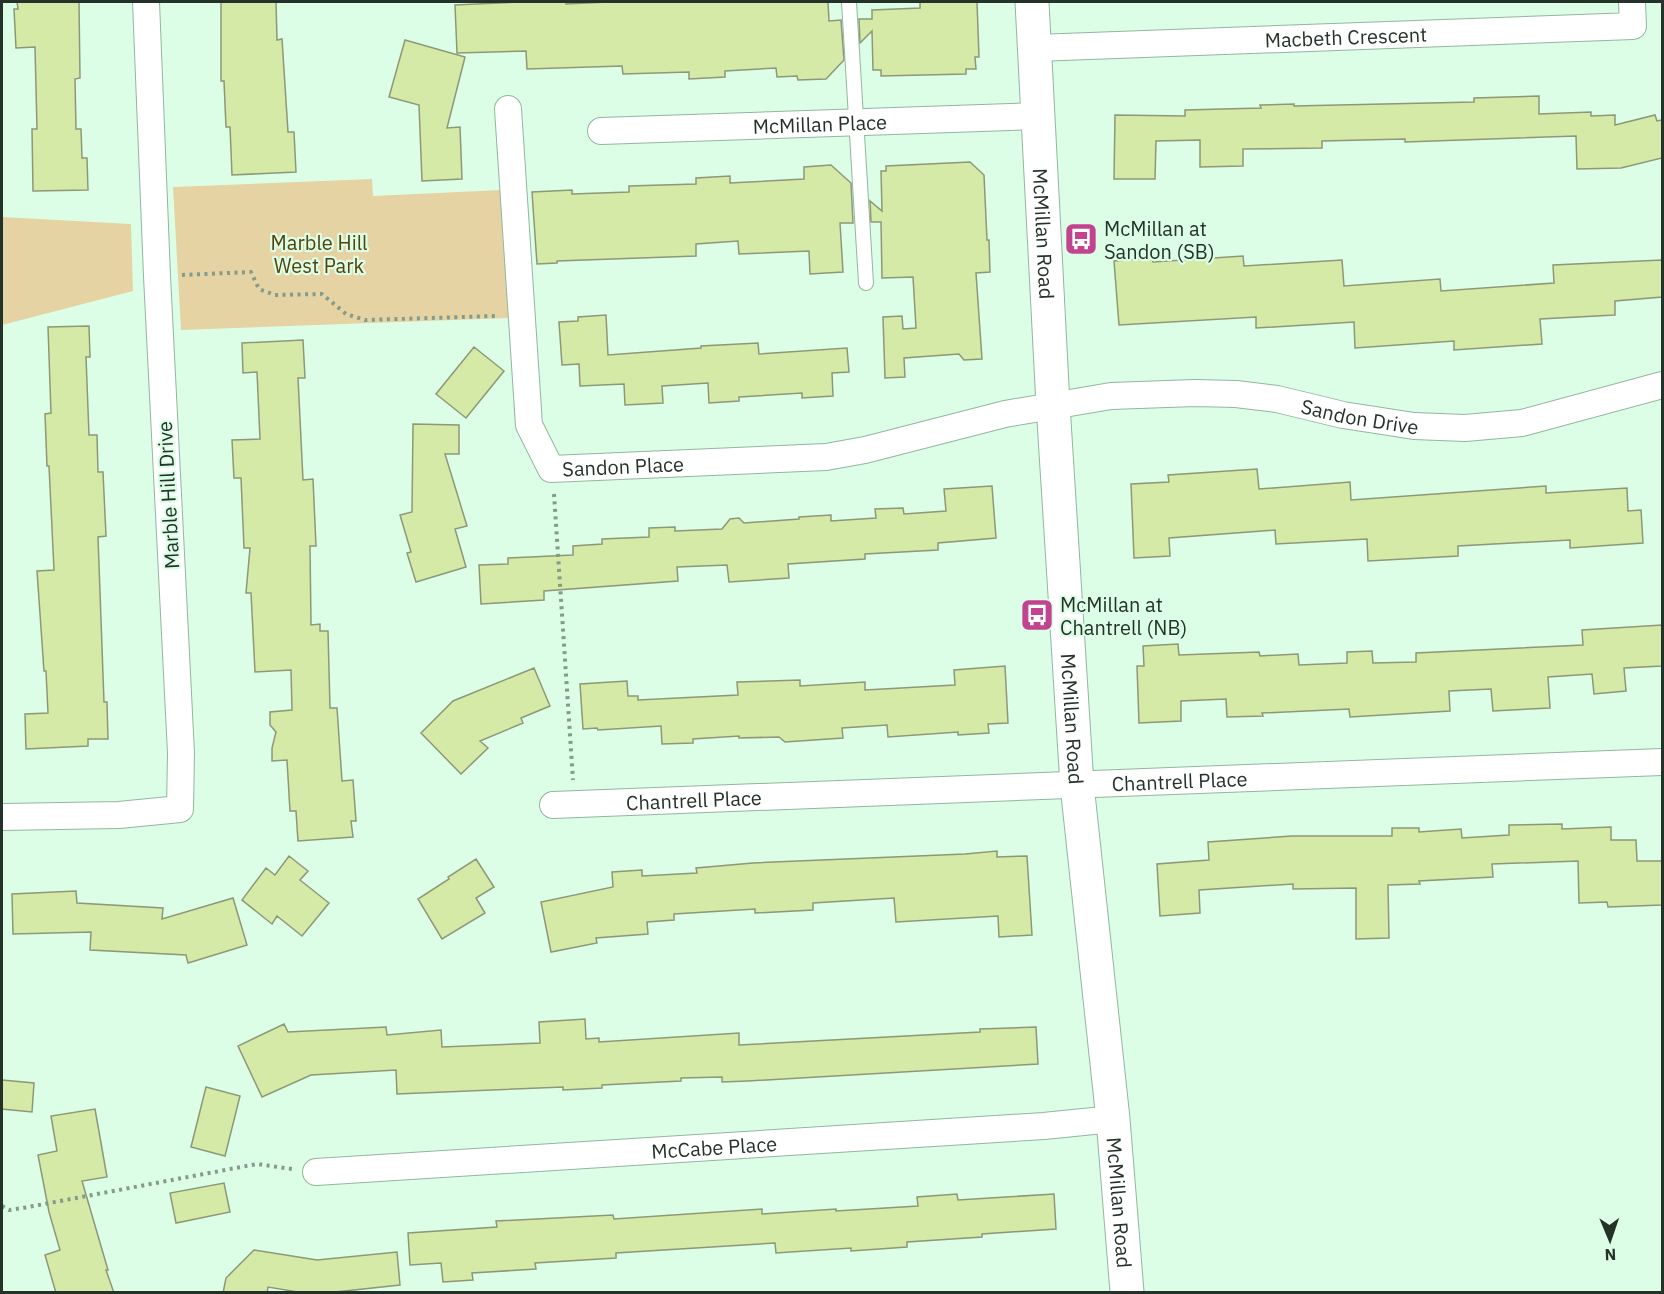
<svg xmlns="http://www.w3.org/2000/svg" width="1664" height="1294" font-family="'IBM Plex Sans',sans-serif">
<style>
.green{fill:#e6d3a3}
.building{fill:#d5eaa7;stroke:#8d9878;stroke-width:1.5}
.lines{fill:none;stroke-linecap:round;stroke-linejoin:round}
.service-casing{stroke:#94b59f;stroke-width:16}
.minor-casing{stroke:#94b59f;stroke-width:28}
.secondary-casing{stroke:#94b59f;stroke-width:35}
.path{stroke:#849b8c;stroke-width:4;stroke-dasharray:3 4.5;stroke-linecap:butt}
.service{stroke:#fff;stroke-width:14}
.minor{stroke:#fff;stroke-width:26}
.secondary{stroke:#fff;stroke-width:33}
.labels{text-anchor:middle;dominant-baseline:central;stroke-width:4.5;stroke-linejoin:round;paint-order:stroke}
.street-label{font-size:20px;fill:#25322a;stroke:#dcfee7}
.poi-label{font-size:20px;fill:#25322a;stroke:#dcfee7;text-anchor:start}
.park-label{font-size:20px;fill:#54420c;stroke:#dcfee7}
</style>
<rect width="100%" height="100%" fill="#dcfee7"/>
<path class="green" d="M 372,179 L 373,196 L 501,190 L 509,318 L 181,330 L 173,187 Z
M 2,217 L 131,224 L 133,291 L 2,325 Z"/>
<path class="building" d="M 17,2 L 79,2 L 80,78 L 75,79 L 76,129 L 81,129 L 82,158 L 87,158 L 88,190 L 33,191 L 32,129 L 37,129 L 35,47 L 16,48 L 14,9 L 18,9 Z
M 221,2 L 276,2 L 277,40 L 282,39 L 288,132 L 294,132 L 296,172 L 232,175 L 230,127 L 226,127 L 224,81 L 221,81 Z
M 518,2 L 566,2 L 566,4 L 608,2 L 828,2 L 829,21 L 841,20 L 844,60 L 826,79 L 798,80 L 797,76 L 777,77 L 776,68 L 725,71 L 725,77 L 689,79 L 689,72 L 623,74 L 622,66 L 527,69 L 526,51 L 457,53 L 455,5 Z
M 920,2 L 977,2 L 979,57 L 975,57 L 976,69 L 966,69 L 966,74 L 881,76 L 881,70 L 873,70 L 872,31 L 860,43 L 859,19 L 872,19 L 872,10 L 920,8 Z
M 405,40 L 465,57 L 447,128 L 460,127 L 462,179 L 422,181 L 419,105 L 389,97 Z
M 1539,96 L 1539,114 L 1591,112 L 1591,116 L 1615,115 L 1615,125 L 1655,115 L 1657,121 L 1662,120 L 1662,158 L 1621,168 L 1577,169 L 1576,136 L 1405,142 L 1405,139 L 1322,141 L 1322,148 L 1243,149 L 1243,166 L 1200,167 L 1200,140 L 1156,141 L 1155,179 L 1114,179 L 1115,115 L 1185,116 L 1185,110 L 1261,108 L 1260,105 L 1294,104 L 1294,106 L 1474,102 L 1474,98 Z
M 970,162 L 984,175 L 987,240 L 989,240 L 990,272 L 976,273 L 982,359 L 964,360 L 959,354 L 904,358 L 905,377 L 885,378 L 883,317 L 902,316 L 903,329 L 916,328 L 913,277 L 882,278 L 881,222 L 871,222 L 870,201 L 882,211 L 881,171 L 886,171 L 886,166 Z
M 831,165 L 851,183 L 853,223 L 840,223 L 843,272 L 810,274 L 809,251 L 739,254 L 738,241 L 696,244 L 696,256 L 557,261 L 557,263 L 537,264 L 532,192 L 572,190 L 572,194 L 629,192 L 629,186 L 696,184 L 696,178 L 730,176 L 730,183 L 804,179 L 804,167 Z
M 1243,256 L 1244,266 L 1342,260 L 1344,286 L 1440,279 L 1441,291 L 1554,283 L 1553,265 L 1662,260 L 1662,297 L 1615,301 L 1615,315 L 1540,319 L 1542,344 L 1454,350 L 1454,341 L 1355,348 L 1354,322 L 1256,328 L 1256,317 L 1119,325 L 1114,261 L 1152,258 L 1153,262 Z
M 606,315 L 608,355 L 701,348 L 701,346 L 758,343 L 759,354 L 847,348 L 849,372 L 832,373 L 833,396 L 802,398 L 802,393 L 739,397 L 739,401 L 709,403 L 708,383 L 662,386 L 663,403 L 625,405 L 624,384 L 580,386 L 579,364 L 562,365 L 559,322 L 578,321 L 578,317 Z
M 89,326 L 90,357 L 86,357 L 89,435 L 97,435 L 98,472 L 103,472 L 106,536 L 98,537 L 104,702 L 107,702 L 108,739 L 88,739 L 88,746 L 26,749 L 25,714 L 48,713 L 46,671 L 44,671 L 37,571 L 54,570 L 49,466 L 47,466 L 45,414 L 51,413 L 48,327 Z
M 303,340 L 305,378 L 298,378 L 303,480 L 313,479 L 316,546 L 310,546 L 311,625 L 320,624 L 320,631 L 328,631 L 330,708 L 337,708 L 342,781 L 353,780 L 356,821 L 351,821 L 353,837 L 298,841 L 296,811 L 290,811 L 287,760 L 272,761 L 272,748 L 276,732 L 270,725 L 270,712 L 292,710 L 291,670 L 255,672 L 251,593 L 246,593 L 250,548 L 244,548 L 241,478 L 234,478 L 232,440 L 260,439 L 257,372 L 243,373 L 242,343 Z
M 474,347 L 504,371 L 466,418 L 436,394 Z
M 413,424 L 459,425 L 459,454 L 445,454 L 467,526 L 455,529 L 466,567 L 416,582 L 407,553 L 411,552 L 400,515 L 412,512 Z
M 1257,469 L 1259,489 L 1350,482 L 1351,500 L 1546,486 L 1546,493 L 1627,488 L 1628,511 L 1641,510 L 1643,543 L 1570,548 L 1570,540 L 1458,546 L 1458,556 L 1368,561 L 1367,539 L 1276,544 L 1275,530 L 1169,538 L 1170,556 L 1134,558 L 1131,484 L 1169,482 L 1168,475 Z
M 992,486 L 996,538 L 938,543 L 938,550 L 865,554 L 865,559 L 788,564 L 789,578 L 729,582 L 727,565 L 677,567 L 678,581 L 544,591 L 544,600 L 481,604 L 479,565 L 508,564 L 508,558 L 573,555 L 573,546 L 602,544 L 602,539 L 649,537 L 649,528 L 675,527 L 675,531 L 722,529 L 730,519 L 739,518 L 744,523 L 799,519 L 799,517 L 831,515 L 831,521 L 876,518 L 875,509 L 903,508 L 904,514 L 946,511 L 944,489 Z
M 1662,625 L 1662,666 L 1624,668 L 1626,691 L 1594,694 L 1592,674 L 1548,677 L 1550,708 L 1493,711 L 1491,689 L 1449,691 L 1450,711 L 1350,717 L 1349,709 L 1262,713 L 1263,716 L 1227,717 L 1226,699 L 1181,701 L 1181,721 L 1139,723 L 1137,666 L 1144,666 L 1143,646 L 1178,644 L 1179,655 L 1259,652 L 1260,656 L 1298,654 L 1299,665 L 1347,663 L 1347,652 L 1372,651 L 1373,663 L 1416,662 L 1416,653 L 1583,645 L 1582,630 Z
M 1005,666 L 1008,723 L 988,724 L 989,733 L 958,735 L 958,732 L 888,737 L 887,725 L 842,728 L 843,738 L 785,742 L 779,737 L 739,738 L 739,736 L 693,739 L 693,743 L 662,744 L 661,726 L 598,730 L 597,728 L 583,729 L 580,684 L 627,681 L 628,696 L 638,696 L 638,700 L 738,695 L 737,682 L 800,680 L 800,686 L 865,682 L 865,690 L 955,685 L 954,670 Z
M 534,668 L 550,706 L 521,718 L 523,723 L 480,741 L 488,748 L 461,774 L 421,733 L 453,701 Z
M 1562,824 L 1562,829 L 1611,827 L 1611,840 L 1636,840 L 1637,861 L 1662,861 L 1662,905 L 1608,907 L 1607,902 L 1579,903 L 1578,861 L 1492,864 L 1493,877 L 1419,881 L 1420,884 L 1388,885 L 1389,938 L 1356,939 L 1356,888 L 1293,889 L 1293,884 L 1199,890 L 1200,913 L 1160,916 L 1157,864 L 1209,860 L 1208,842 L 1292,836 L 1392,836 L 1392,828 L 1419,828 L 1419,832 L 1461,829 L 1462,838 L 1509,835 L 1509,825 Z
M 997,851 L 997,857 L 1027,856 L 1032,935 L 999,937 L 998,916 L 896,922 L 894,898 L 813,903 L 813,910 L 755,913 L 755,909 L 674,914 L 674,920 L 647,922 L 648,934 L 596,938 L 597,943 L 551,952 L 541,902 L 613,887 L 612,872 L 642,870 L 642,876 L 697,873 L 696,868 L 753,863 L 965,854 Z
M 289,856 L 308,871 L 300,880 L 329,903 L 302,936 L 277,916 L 272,924 L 242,900 L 266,868 L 275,875 Z
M 476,859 L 494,887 L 476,898 L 485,913 L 442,939 L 418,899 L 449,879 L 448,877 Z
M 76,891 L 77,903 L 163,908 L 162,919 L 233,898 L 247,945 L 188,963 L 186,955 L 90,950 L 91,932 L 13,934 L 12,894 Z
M 585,1019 L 586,1039 L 599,1038 L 599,1042 L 739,1033 L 739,1045 L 980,1032 L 980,1029 L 1036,1027 L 1038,1064 L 748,1081 L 722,1082 L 722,1077 L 681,1078 L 681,1081 L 602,1085 L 602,1088 L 563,1090 L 563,1087 L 397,1094 L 396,1070 L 311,1075 L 262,1097 L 238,1046 L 284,1024 L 288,1032 L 386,1027 L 387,1035 L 441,1030 L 442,1047 L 540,1043 L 539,1022 Z
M 2,1080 L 34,1083 L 32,1112 L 2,1109 Z
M 206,1087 L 240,1096 L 225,1156 L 191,1147 Z
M 95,1109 L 107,1177 L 82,1181 L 108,1270 L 106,1270 L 114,1293 L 56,1293 L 45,1255 L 60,1250 L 49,1212 L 38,1155 L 57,1151 L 51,1116 Z
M 224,1183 L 230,1212 L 176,1223 L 170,1193 Z
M 957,1194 L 958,1200 L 1054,1194 L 1056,1229 L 982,1234 L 982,1237 L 907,1242 L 907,1247 L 851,1251 L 851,1248 L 776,1253 L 775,1243 L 616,1253 L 616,1258 L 535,1263 L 536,1269 L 472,1273 L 473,1280 L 443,1282 L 441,1263 L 410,1265 L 408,1233 L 497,1227 L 496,1221 L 613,1215 L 614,1219 L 762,1209 L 762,1214 L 836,1209 L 836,1211 L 918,1206 L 917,1197 Z
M 254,1250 L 317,1260 L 397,1252 L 400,1285 L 326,1293 L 304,1293 L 268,1287 L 267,1293 L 223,1293 L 226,1278 Z"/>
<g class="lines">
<g class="service-casing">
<path id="service" d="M 849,2 L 866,283"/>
</g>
<g class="minor-casing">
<g id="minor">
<path id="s1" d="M 1036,48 L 1633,26 L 1632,2"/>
<path id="s2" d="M 508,109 L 529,425 L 551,469 L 826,457 L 865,450 L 1005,414 L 1111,396 L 1195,393 L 1236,394 L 1277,399 L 1343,415 L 1414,426 L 1465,428 L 1522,423 L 1662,385"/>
<path id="s3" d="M 601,131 L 1039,116"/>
<path id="s4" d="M 553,805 L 1662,762"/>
<path d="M 2,817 L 119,815 L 180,809 L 181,753 L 157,276 L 146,2"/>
<path id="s5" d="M 316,1172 L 1044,1126 L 1113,1119"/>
</g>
</g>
<g class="secondary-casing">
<g id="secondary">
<path id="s6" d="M 1032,2 L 1053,405 L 1077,785 L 1113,1119 L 1127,1292"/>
</g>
</g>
<path class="path" d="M 182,275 L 251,272 L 259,289 L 275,295 L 322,294 L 346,314 L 365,320 L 496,316
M 554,494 L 573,780
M 2,1206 L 9,1210 L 23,1208 L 257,1164 L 292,1169"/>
<use href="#service" class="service"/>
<use href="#minor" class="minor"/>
<use href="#secondary" class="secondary"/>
</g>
<defs>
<g id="bus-square" transform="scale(1.725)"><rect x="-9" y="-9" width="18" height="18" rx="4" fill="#c2438f" stroke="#dcfee7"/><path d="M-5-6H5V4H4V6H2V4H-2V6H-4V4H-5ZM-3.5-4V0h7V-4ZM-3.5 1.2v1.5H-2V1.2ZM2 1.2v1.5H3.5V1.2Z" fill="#fff"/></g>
</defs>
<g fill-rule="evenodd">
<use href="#bus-square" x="1081" y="239"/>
<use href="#bus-square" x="1037" y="615"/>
</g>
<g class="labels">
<g class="street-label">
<text stroke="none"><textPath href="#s1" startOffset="310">Macbeth Crescent</textPath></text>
<text stroke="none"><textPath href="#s3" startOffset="219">McMillan Place</textPath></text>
<text stroke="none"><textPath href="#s6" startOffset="232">McMillan Road</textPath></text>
<text stroke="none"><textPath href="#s2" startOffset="1184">Sandon Drive</textPath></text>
<text stroke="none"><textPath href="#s2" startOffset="438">Sandon Place</textPath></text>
<text transform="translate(168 495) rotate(-93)">Marble Hill Drive</text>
<text stroke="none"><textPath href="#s6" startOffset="718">McMillan Road</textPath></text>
<text stroke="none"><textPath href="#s4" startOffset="627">Chantrell Place</textPath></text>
<text stroke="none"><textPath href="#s4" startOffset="141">Chantrell Place</textPath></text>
<text stroke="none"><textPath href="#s5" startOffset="399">McCabe Place</textPath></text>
<text stroke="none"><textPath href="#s6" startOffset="1204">McMillan Road</textPath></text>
</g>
<g class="poi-label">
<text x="1104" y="228">McMillan at<tspan x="1104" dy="23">Sandon (SB)</tspan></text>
<text x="1060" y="604">McMillan at<tspan x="1060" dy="23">Chantrell (NB)</tspan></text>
</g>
<g class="park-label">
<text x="319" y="242">Marble Hill<tspan x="319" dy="23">West Park</tspan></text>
</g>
</g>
<rect width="1664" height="1294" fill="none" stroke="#25322a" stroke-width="6"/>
<g transform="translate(1610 1240) rotate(178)" stroke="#dcfee7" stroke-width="4.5" paint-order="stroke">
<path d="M0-4.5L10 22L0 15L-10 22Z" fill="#25322a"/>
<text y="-9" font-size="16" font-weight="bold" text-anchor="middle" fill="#25322a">N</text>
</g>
</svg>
